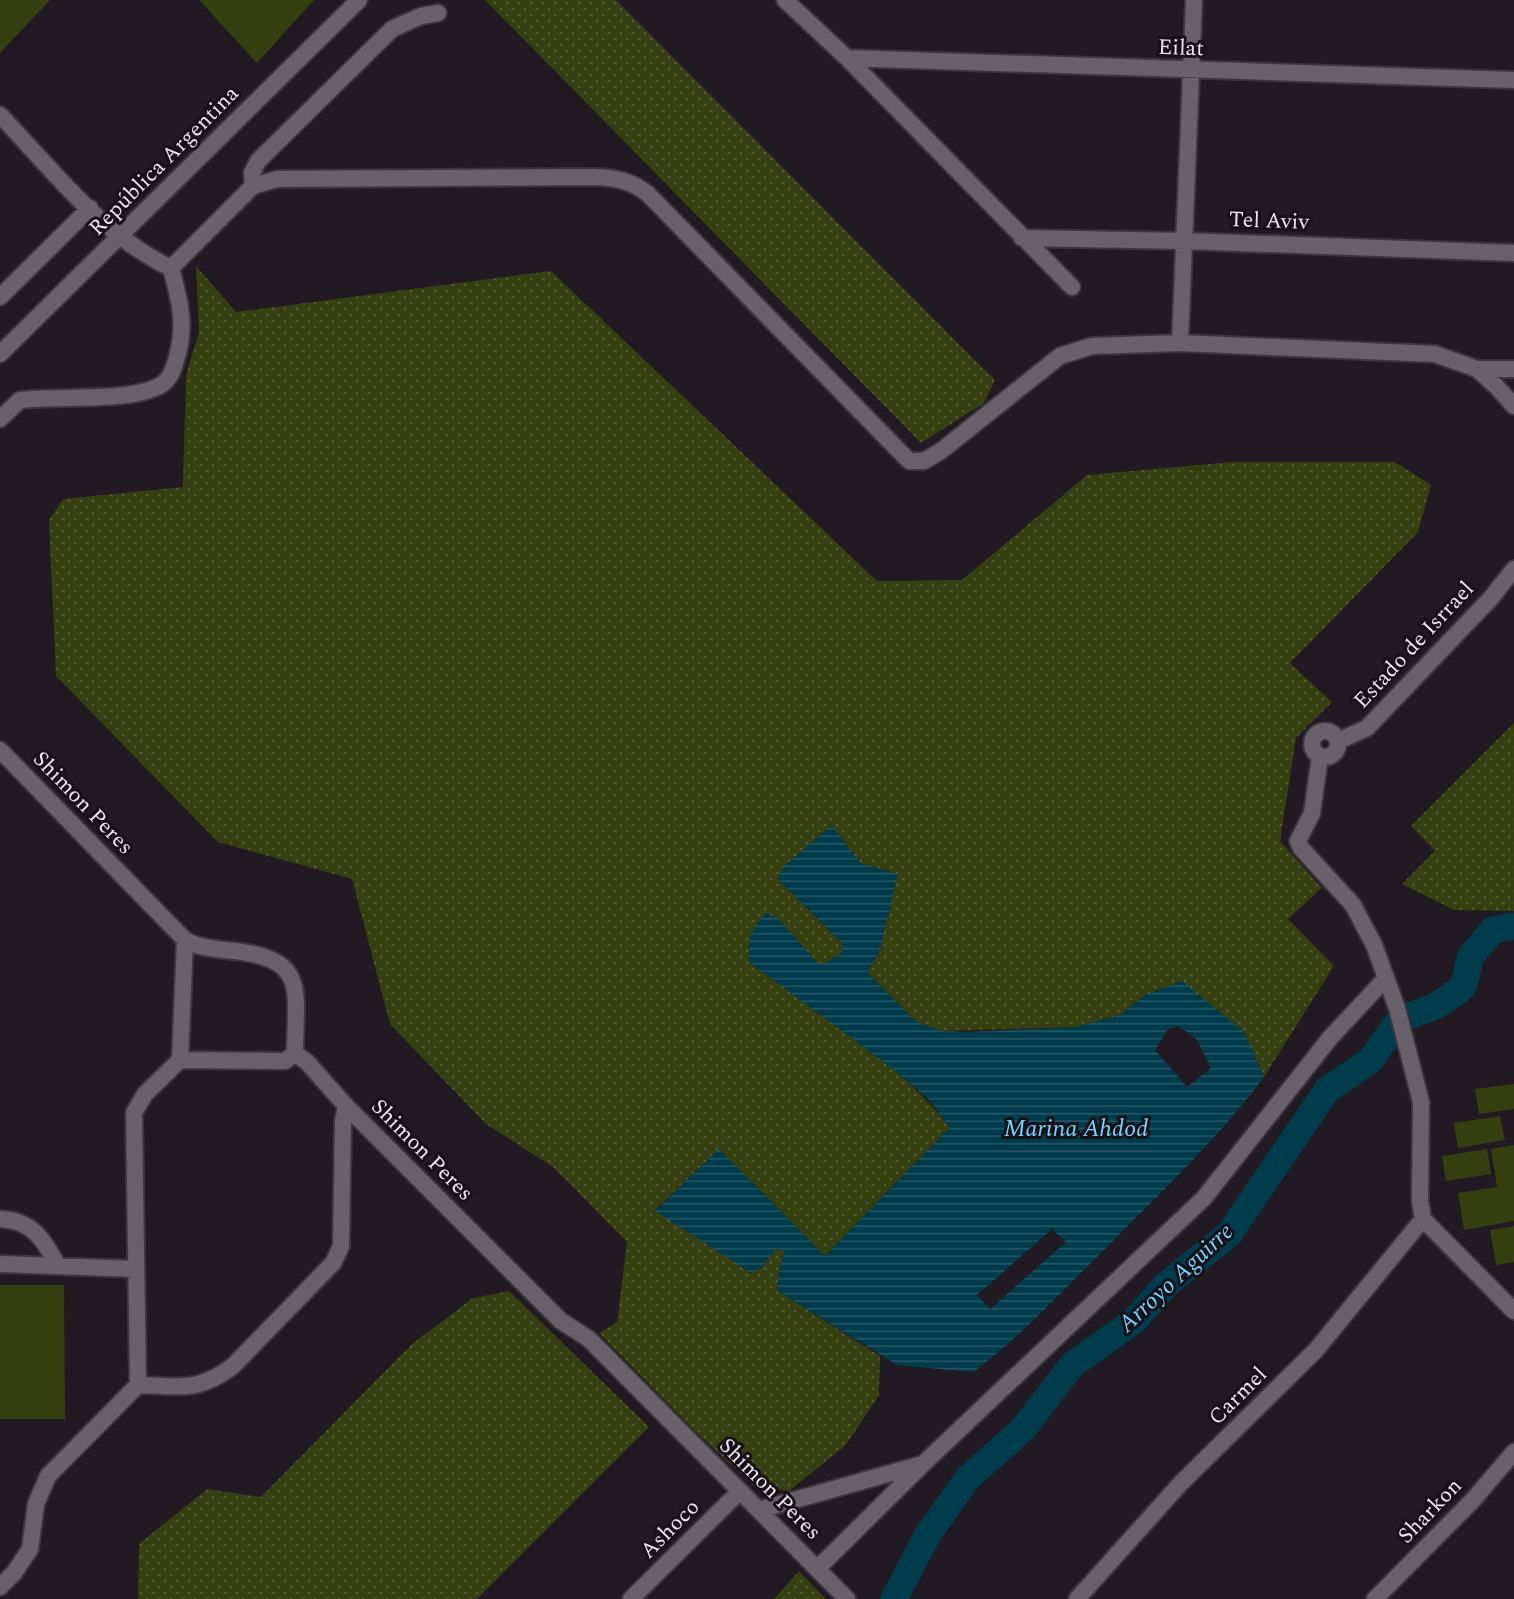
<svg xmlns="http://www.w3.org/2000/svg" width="1514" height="1599" font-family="Spectral,serif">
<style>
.grass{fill:url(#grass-dots)}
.pitch{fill:#353f10}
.water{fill:url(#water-rules);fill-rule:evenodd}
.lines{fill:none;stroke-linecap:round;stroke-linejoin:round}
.river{stroke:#013c4d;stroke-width:27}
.minor-casing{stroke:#3b363d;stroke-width:20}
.minor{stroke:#69616a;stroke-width:16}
.labels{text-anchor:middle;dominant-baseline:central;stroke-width:6;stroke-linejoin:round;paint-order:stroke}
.street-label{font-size:22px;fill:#e9e5ea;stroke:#181119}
.water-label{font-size:24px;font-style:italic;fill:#72d7fc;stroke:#181119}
</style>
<defs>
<pattern id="grass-dots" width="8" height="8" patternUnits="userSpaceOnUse" patternTransform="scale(1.5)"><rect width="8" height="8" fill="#353f10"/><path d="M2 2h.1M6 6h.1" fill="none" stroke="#525b33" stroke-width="1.8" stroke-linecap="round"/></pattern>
<pattern id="water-rules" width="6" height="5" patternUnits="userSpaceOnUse" patternTransform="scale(1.5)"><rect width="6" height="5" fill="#013c4d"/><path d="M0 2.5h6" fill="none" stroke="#265867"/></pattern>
</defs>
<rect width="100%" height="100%" fill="#211a22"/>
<path class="grass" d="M 485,0 L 616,0 L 995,380 L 984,403 L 921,443 Z
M 196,266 L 236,312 L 551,271 L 877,581 L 962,580 L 1087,475 L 1233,462 L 1395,462 L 1431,485 L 1418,532 L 1290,663 L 1332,702 L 1296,738 L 1280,841 L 1322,888 L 1288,919 L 1334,966 L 1264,1077 L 1244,1032 L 1147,994 L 1120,1015 L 1076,1027 L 942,1031 L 915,1021 L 867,972 L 879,952 L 897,874 L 860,863 L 778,879 L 842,943 L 842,953 L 826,963 L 817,963 L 780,920 L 749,962 C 817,1012 898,1061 950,1127 L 825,1256 L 719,1149 L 655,1210 L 751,1273 L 777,1247 L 784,1252 L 778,1276 L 778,1291 L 880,1356 L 879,1395 L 846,1445 L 789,1491 L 755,1487 L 695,1431 L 599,1333 L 617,1322 L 627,1242 L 553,1167 L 486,1124 L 390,1024 L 352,879 L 218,842 L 56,676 L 49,520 L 63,499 L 183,487 L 186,375 L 199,332 Z
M 1514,723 L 1514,911 L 1454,910 L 1402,884 L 1435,851 L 1411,826 Z
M 509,1291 L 649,1427 L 477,1599 L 138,1599 L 139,1544 L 207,1489 L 261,1497 L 412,1344 L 473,1298 Z
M 799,1571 L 826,1599 L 774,1599 Z"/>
<path class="pitch" d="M 0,0 L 50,0 L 0,53 Z
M 199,0 L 314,0 L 257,63 Z
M 1514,1084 L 1514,1109 L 1479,1114 L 1475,1089 Z
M 1500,1116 L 1505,1140 L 1458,1148 L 1454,1123 Z
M 1514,1145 L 1514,1221 L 1464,1230 L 1458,1193 L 1497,1187 L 1491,1149 Z
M 1487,1149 L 1491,1174 L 1446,1181 L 1442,1156 Z
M 1514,1226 L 1514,1262 L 1496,1265 L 1490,1230 Z
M 0,1285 L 64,1285 L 65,1419 L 0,1419 Z"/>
<path class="water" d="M 832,825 L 860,863 L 898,874 L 879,953 L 867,972 L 915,1021 L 942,1031 L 967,1032 L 1076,1027 L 1120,1015 L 1147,994 L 1182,981 L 1244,1032 L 1264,1077 C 1218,1139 1160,1193 1106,1248 C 1063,1290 1022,1336 973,1372 L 897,1365 L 778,1291 L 778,1276 L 784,1252 L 777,1248 L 761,1268 L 751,1273 L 655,1211 L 719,1149 L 825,1256 L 950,1127 L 927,1098 L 893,1069 L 749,962 C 748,940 750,929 766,913 L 780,920 L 817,963 L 826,963 L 842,953 L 842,943 L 778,879 L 783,867 ZM 1179,1026 L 1197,1040 L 1211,1068 L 1187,1087 L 1155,1050 L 1168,1029 ZM 1052,1229 L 1066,1242 L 990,1309 L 977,1295 Z"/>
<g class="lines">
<path class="river" d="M 894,1599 L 928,1534 L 968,1478 L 1023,1429 L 1072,1365 L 1134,1321 L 1166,1285 L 1229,1234 L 1327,1090 L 1370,1061 L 1399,1020 L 1438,1005 L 1463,987 L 1471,956 L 1493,930 L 1514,926"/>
<g class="minor-casing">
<path id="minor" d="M 785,0 L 847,58 L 1072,287
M 847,58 L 1514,80
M 0,115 C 51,168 102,236 171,268
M 253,186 L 252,173 L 258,161 L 392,29 L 421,16 L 438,13
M 1022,238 L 1185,241 L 1514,253
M 171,268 L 253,186 L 277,179 L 596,177 C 616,178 632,181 648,194 L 909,461 L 924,461 L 941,451 L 1060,356 L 1092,346 L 1180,343 L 1435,354 L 1477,369 L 1514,369
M 0,297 L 90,208
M 1180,343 L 1194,0
M 0,354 L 359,0
M 1477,369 L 1496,386 L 1514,406
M 0,419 L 20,400 C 58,395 130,403 161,385 C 172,378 175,364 178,353 C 186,322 179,298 171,268
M1312 744a13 13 0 1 1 26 0a13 13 0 1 1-26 0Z
M 1338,741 L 1367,728 L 1491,598 L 1514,569
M 0,750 L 185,940 C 199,948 217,949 234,951 C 309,959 295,991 295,1053 L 307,1062 L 346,1106 L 561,1321 L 589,1339 L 847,1599
M 1320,756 L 1312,813 L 1298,841 L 1301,848 L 1353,905 L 1374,945 L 1397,1008 L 1421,1102 L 1420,1201 L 1423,1219 L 1514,1311
M 180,1060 L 185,940
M 0,1219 C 32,1220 44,1240 58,1266
M 0,1264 L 136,1269
M 138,1385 L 134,1113 L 145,1094 L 180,1060 L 285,1061 L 295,1053
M 759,1510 L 923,1464
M 817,1569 L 924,1463 L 1204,1198 L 1330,1038 L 1386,978
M 0,1587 L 14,1573 L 30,1549 L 36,1504 L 48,1476 L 138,1385 C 180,1386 197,1393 233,1366 L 333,1263 L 341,1246 L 343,1121 L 346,1106
M 631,1599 L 740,1491
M 1077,1599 L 1181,1483 L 1316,1350 L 1423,1219
M 1375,1599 L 1472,1501 L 1514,1452"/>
</g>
<use href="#minor" class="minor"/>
</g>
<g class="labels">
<g class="street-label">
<text transform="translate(1181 48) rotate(2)">Eilat</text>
<text transform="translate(164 161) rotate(-45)">República Argentina</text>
<text transform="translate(1269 221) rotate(2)">Tel Aviv</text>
<text transform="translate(1414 645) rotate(-47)">Estado de Isrrael</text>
<text transform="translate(83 803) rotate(46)">Shimon Peres</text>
<text transform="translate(422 1150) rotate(45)">Shimon Peres</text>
<text transform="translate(1238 1396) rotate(-45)">Carmel</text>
<text transform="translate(770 1489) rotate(45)">Shimon Peres</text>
<text transform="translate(1430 1511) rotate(-46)">Sharkon</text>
<text transform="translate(670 1529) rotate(-45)">Ashoco</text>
</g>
<g class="water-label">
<text x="1076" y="1129">Marina Ahdod</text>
<text transform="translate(1176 1278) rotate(-43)">Arroyo Aguirre</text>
</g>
</g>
</svg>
